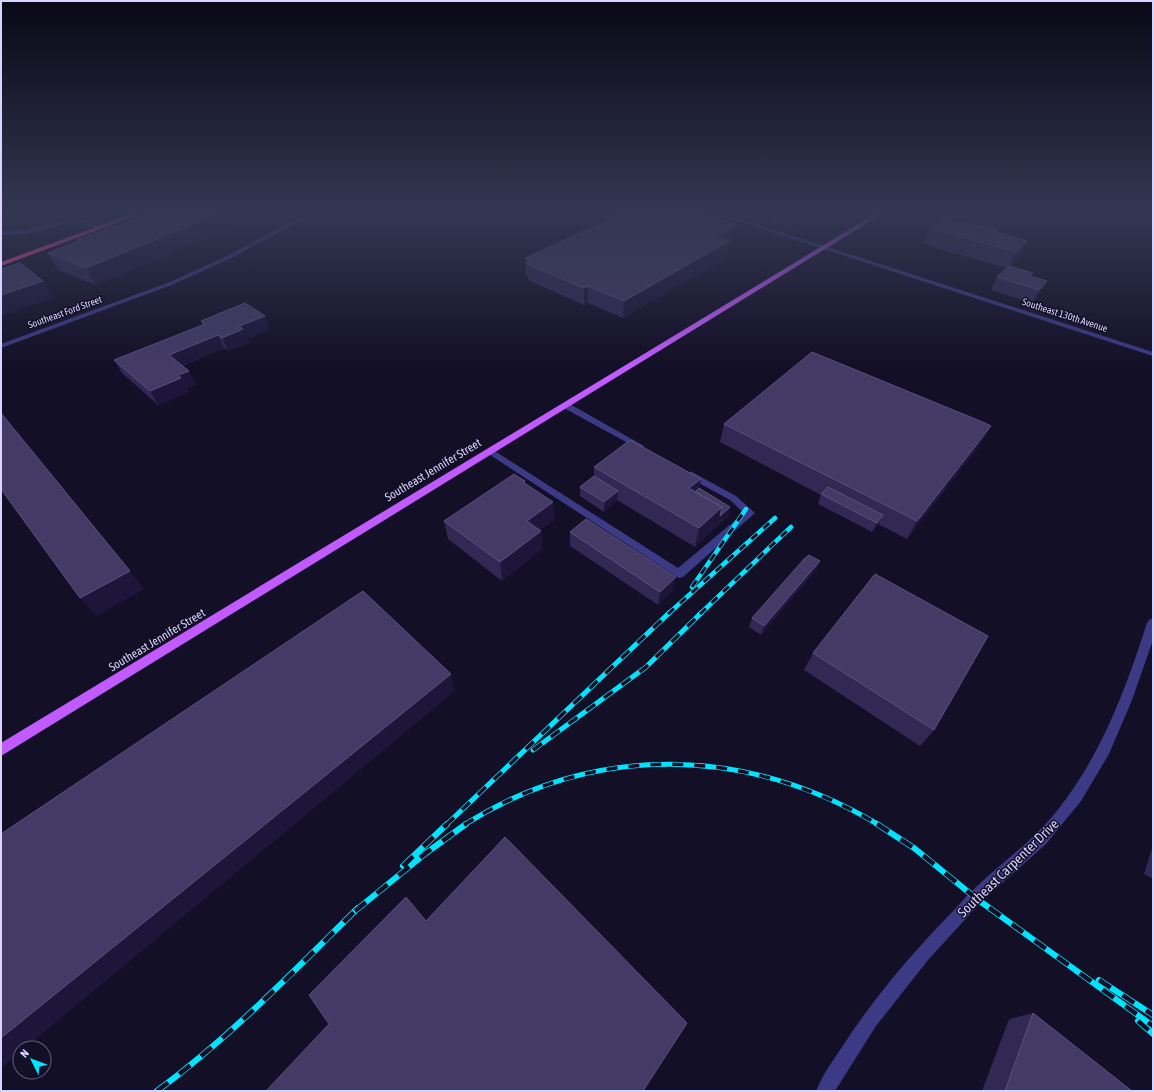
<svg xmlns="http://www.w3.org/2000/svg" width="1154" height="1092" font-family="'Asap Condensed',sans-serif">
<style>
.lines{fill:none;stroke-linecap:round;stroke-linejoin:round}
.minor{fill:#3d3a85;fill-rule:evenodd}
.major{fill:#c25bff;fill-rule:evenodd}
.highway{fill:#ff4fa3;fill-rule:evenodd}
.rail-far2-casing{stroke:#00e5ff;stroke-width:4.5}
.rail-far1-casing{stroke:#00e5ff;stroke-width:5}
.rail-casing{stroke:#00e5ff;stroke-width:6}
.rail-far2{stroke:#130f26;stroke-width:3;stroke-dasharray:8;stroke-linecap:butt}
.rail-far1{stroke:#130f26;stroke-width:3.5;stroke-dasharray:11;stroke-linecap:butt}
.rail{stroke:#130f26;stroke-width:4.5;stroke-dasharray:14;stroke-linecap:butt}
.wall{fill:#312854}
.shaded-wall{fill:#1d163a}
.building{fill:#433a66;stroke:#5a527e}
.labels{text-anchor:middle;dominant-baseline:central;stroke-width:3;stroke-linejoin:round;paint-order:stroke}
.far-street-label{font-size:10px;fill:#d9d4ff;stroke:#130f26}
.street-label{font-size:12px;fill:#d9d4ff;stroke:#130f26}
.near-street-label{font-size:14px;fill:#d9d4ff;stroke:#130f26}
</style>
<rect width="100%" height="100%" fill="#130f26"/>
<g class="lines">
<path class="minor" d="M 59,214 L 67,214 L 104,228 L 99,229 L 76,221 L 26,234 L 1,235 L 1,231 L 26,230 L 70,219 Z
M 305,214 L 312,214 L 231,258 L 174,284 L 1,348 L 1,344 L 170,282 L 227,256 Z
M 716,214 L 725,214 L 1153,352 L 1153,356 Z
M 562,403 L 568,403 L 644,446 L 643,448 L 637,448 L 562,407 Z
M 490,448 L 678,568 L 744,513 L 730,500 L 686,476 L 685,474 L 686,472 L 692,472 L 736,496 L 755,513 L 683,577 L 679,578 L 487,453 L 486,451 Z
M 1153,618 L 1153,640 L 1132,700 L 1109,754 L 1081,801 L 1046,844 L 982,901 L 928,960 L 876,1026 L 835,1091 L 816,1091 C 823,1074 834,1059 844,1044 C 876,995 914,951 955,909 C 961,903 966,896 972,891 C 999,864 1031,843 1056,812 C 1101,756 1125,691 1147,623 L 1149,620 Z"/>
<path class="major" d="M 875,214 L 882,214 L 1,756 L 1,743 Z"/>
<path class="highway" d="M 132,214 L 141,214 L 1,266 L 1,262 Z"/>
<g class="rail-far2-casing">
<path id="rail-far2" d="M 692,587 L 746,509
M 668,614 L 775,518
M 700,614 L 791,527"/>
</g>
<g class="rail-far1-casing">
<path id="rail-far1" d="M 533,750 L 646,667 L 701,613
M 446,825 L 669,613
M 464,825 C 595,742 747,746 879,825"/>
</g>
<g class="rail-casing">
<path id="rail" d="M 877,824 L 914,848 L 977,899 L 1153,1026
M 403,866 L 447,824
M 355,911 L 426,853 L 466,824
M 1099,980 L 1153,1015
M 1138,1021 L 1153,1034
M 157,1091 C 230,1037 293,972 358,908"/>
</g>
<use href="#rail-far2" class="rail-far2"/>
<use href="#rail-far1" class="rail-far1"/>
<use href="#rail" class="rail"/>
</g>
<path class="wall" d="M 149,214 L 243,214 L 246,221 L 96,285 L 58,270 L 48,253 L 78,242 L 77,240 L 118,227 Z
M 774,214 L 817,214 L 792,229 L 772,223 Z
M 930,227 L 979,227 L 997,229 L 995,232 L 1027,241 L 1019,257 L 1010,266 L 1033,273 L 1031,276 L 1047,281 L 1040,293 L 1032,303 L 991,290 L 997,277 L 1007,268 L 955,253 L 954,254 L 923,243 Z
M 733,241 L 729,243 L 727,258 L 623,318 L 588,303 L 584,305 L 528,280 L 528,276 L 526,275 L 525,258 Z
M 201,321 L 270,329 L 247,339 L 249,343 L 228,351 L 224,348 L 182,366 L 196,384 L 187,388 L 189,392 L 158,405 L 122,373 L 114,360 L 203,325 Z
M 724,424 L 980,445 L 907,539 L 878,524 L 872,532 L 818,504 L 821,495 L 720,442 Z
M 594,467 L 701,479 L 699,488 L 730,507 L 728,516 L 695,547 L 617,500 L 604,512 L 580,496 L 580,487 L 594,476 Z
M 525,481 L 525,484 L 553,502 L 554,520 L 540,530 L 541,531 L 542,549 L 502,581 L 448,539 L 444,521 Z
M 570,532 L 673,590 L 658,605 L 570,546 Z
M 820,561 L 816,570 L 761,635 L 749,627 L 752,618 Z
M 813,653 L 934,730 L 920,746 L 804,670 Z
M 1153,845 L 1153,879 L 1144,874 Z
M 1033,1013 L 1132,1091 L 982,1091 L 1009,1019 Z"/>
<path class="shaded-wall" d="M 218,214 L 243,214 L 246,221 L 96,285 L 86,268 Z
M 796,214 L 817,214 L 792,229 Z
M 736,225 L 733,241 L 729,243 L 727,258 L 623,318 L 624,301 L 715,236 Z
M 962,237 L 955,253 L 954,254 L 961,238 Z
M 1027,241 L 1019,257 L 1008,268 L 1016,252 Z
M 43,281 L 53,298 L 1,316 L 1,295 Z
M 1047,281 L 1040,293 L 1032,303 L 1039,290 Z
M 588,286 L 588,303 L 584,305 L 584,288 Z
M 265,316 L 270,329 L 247,339 L 249,343 L 228,351 L 222,338 L 239,326 Z
M 218,335 L 224,348 L 176,368 L 169,355 Z
M 189,371 L 196,384 L 187,388 L 189,392 L 158,405 L 150,391 L 178,375 Z
M 991,426 L 980,445 L 907,539 L 917,521 Z
M 701,479 L 697,498 L 689,488 Z
M 618,491 L 617,501 L 604,512 L 604,502 Z
M 553,502 L 554,520 L 528,539 L 527,521 Z
M 722,507 L 730,507 L 728,516 L 695,547 L 699,528 Z
M 883,515 L 878,525 L 872,532 L 877,523 Z
M 541,531 L 542,549 L 502,581 L 500,562 Z
M 820,561 L 816,570 L 761,635 L 764,626 Z
M 130,571 L 144,589 L 97,616 L 80,598 Z
M 676,577 L 673,590 L 658,605 L 660,592 Z
M 451,674 L 455,691 L 25,1048 L 20,1048 L 20,1052 L 1,1068 L 1,1038 Z"/>
<path class="building" d="M 149,214 L 218,214 L 86,268 L 48,253 L 79,241 L 77,240 L 115,226 L 118,227 Z
M 621,214 L 649,214 L 656,216 L 661,214 L 703,214 L 736,225 L 715,236 L 729,241 L 624,301 L 588,286 L 584,288 L 527,264 L 532,261 L 525,258 Z
M 943,218 L 979,227 L 982,225 L 997,229 L 994,231 L 1027,241 L 1016,252 L 962,237 L 961,238 L 930,227 Z
M 20,263 L 43,281 L 1,295 L 1,269 Z
M 1009,266 L 1033,273 L 1030,276 L 1047,281 L 1039,290 L 997,277 Z
M 245,303 L 265,316 L 239,326 L 243,329 L 222,338 L 218,335 L 169,355 L 189,371 L 178,375 L 181,378 L 150,391 L 114,360 L 205,324 L 201,321 Z
M 812,352 L 985,423 L 991,426 L 917,521 L 724,424 Z
M 1,413 L 130,571 L 80,598 L 1,489 Z
M 630,440 L 701,479 L 689,488 L 722,507 L 699,528 L 594,467 Z
M 514,474 L 525,481 L 523,482 L 553,502 L 527,521 L 541,531 L 500,562 L 444,521 Z
M 594,476 L 618,491 L 604,502 L 580,487 Z
M 828,487 L 883,515 L 877,523 L 821,494 Z
M 699,488 L 730,507 L 720,516 L 722,507 L 695,492 Z
M 586,519 L 676,577 L 660,592 L 570,532 Z
M 809,555 L 820,561 L 764,626 L 752,618 L 805,558 Z
M 875,574 L 988,636 L 934,730 L 813,653 Z
M 363,591 L 451,674 L 1,1038 L 1,834 Z
M 505,837 L 687,1023 L 643,1091 L 266,1091 L 329,1024 L 309,995 L 406,897 L 426,921 Z
M 1033,1013 L 1132,1091 L 1005,1091 Z"/>
<linearGradient id="sky" x2="0" y2="1"><stop stop-color="#0a0815"/><stop offset="0.58" stop-color="#333752"/><stop offset="1" stop-color="#333752" stop-opacity="0"/></linearGradient>
<rect width="1154" height="367" fill="url(#sky)"/>
<g class="labels">
<g class="far-street-label">
<text transform="translate(65 312) rotate(-20)">Southeast Ford Street</text>
<text transform="translate(1065 315) rotate(18)">Southeast 130th Avenue</text>
</g>
<g class="street-label">
<text transform="translate(433 470) rotate(-31)">Southeast Jennifer Street</text>
<text transform="translate(157 640) rotate(-31)">Southeast Jennifer Street</text>
</g>
<g class="near-street-label">
<text transform="translate(1008 868) rotate(-44)">Southeast Carpenter Drive</text>
</g>
</g>
<rect width="1154" height="1092" fill="none" stroke="#d9d4ff" stroke-width="4"/>
<g transform="translate(32 1060) rotate(312)"><circle r="19" fill="#130f26" stroke="#625e7d"/>
<path d="M0-3L7 15L0 10L-7 15Z" fill="#00e5ff"/>
<text y="-6" font-size="11" font-weight="bold" text-anchor="middle" fill="#d9d4ff">N</text>
</g>
</svg>
